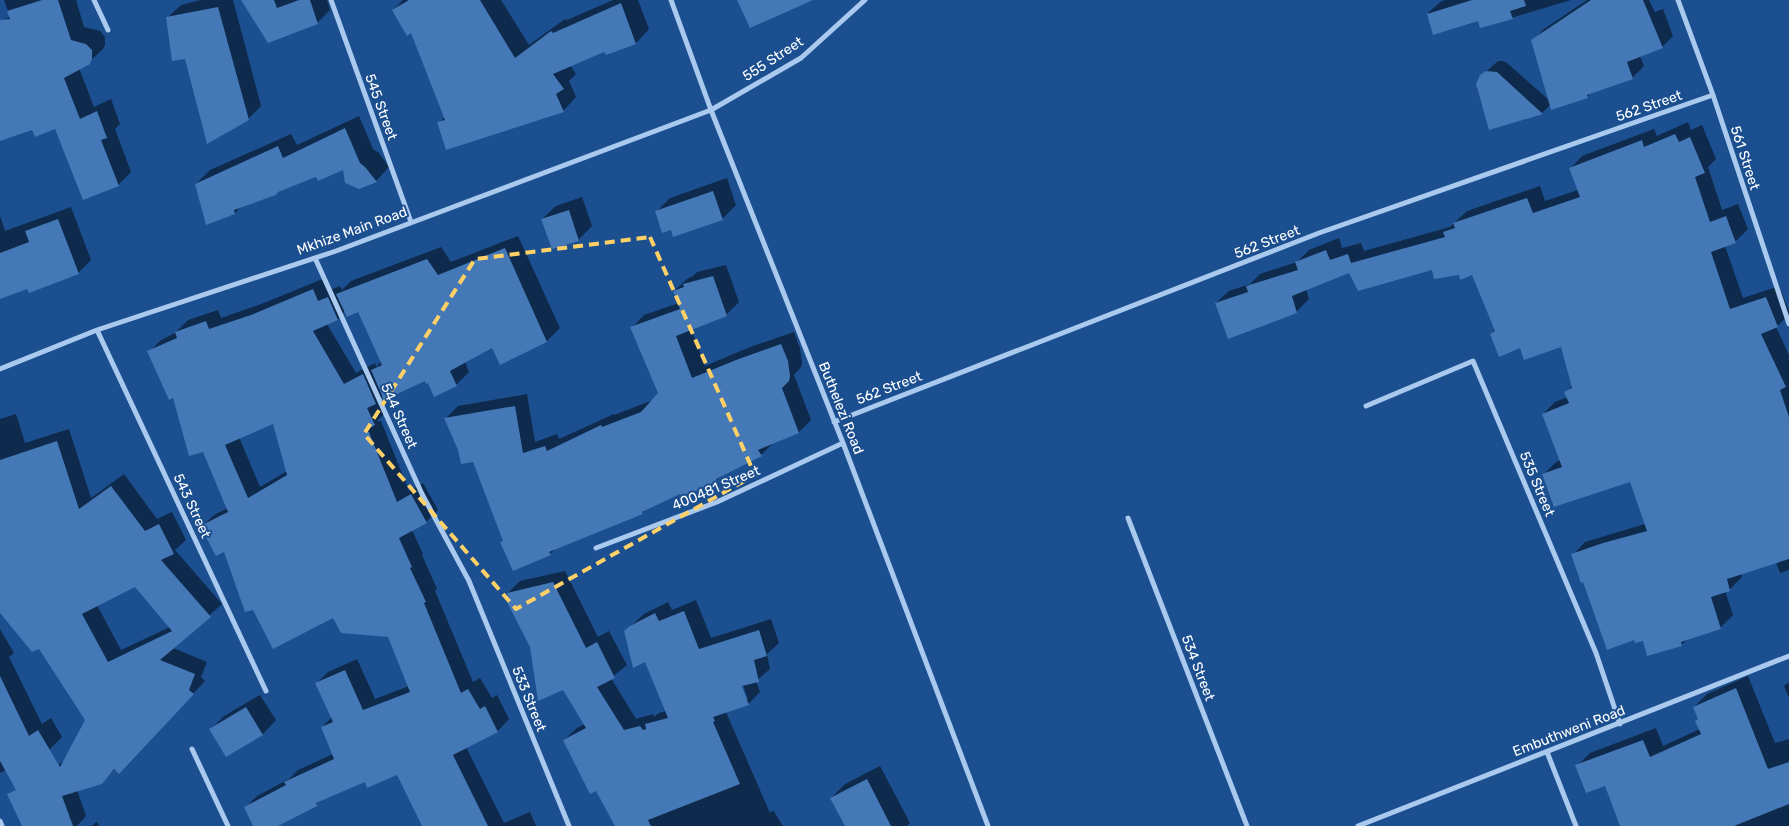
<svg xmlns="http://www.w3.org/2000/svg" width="1789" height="826" font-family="Rubik,sans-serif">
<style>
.shadow{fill:#0007;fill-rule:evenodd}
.building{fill:#4478b7;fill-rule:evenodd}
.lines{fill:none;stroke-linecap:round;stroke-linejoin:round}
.minor{stroke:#a9c9ee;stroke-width:5}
.marked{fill:none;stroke:#ffd166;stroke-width:4;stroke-dasharray:10 6;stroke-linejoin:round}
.labels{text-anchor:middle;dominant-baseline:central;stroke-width:4;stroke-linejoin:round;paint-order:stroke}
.street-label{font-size:14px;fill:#fff;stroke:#1b4f8f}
</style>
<rect width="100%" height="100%" fill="#1b4f8f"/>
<path class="shadow" d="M 4,0 L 76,0 L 84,27 L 100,31 L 105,37 L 105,45 L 103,49 L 89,62 L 79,68 L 94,107 L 111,99 L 120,124 L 115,129 L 131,172 L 118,185 L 56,128 L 32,128 L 0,140 L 0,21 L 10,17 Z
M 201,0 L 233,0 L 261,106 L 248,119 L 186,58 L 167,18 L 181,5 Z
M 242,0 L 327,0 L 330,10 L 317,23 Z
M 403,0 L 501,0 L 529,45 L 565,19 L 567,20 L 613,0 L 638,0 L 649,29 L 636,43 L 607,53 L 604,50 L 570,65 L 576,74 L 569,81 L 576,97 L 563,111 L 439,123 L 445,117 L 412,31 L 393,10 Z
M 1445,0 L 1571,0 L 1481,27 L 1479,20 L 1434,34 L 1428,13 L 1440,2 Z
M 1587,0 L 1649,0 L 1655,12 L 1663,9 L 1673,36 L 1662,47 L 1640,56 L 1644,66 L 1632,78 L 1592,92 L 1587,97 L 1551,104 L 1542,113 L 1490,129 L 1477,88 L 1478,79 L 1498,61 L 1503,61 L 1507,63 L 1550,101 L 1533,41 L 1544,29 Z
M 359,116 L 373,149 L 379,153 L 389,167 L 376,181 L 359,187 L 344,168 L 317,176 L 241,206 L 235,213 L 207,223 L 196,184 L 210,170 L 291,134 L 297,145 Z
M 1688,122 L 1691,130 L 1702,125 L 1716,159 L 1708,167 L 1722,210 L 1738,204 L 1748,229 L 1735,242 L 1725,246 L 1743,298 L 1779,286 L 1789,311 L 1789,315 L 1776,327 L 1789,355 L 1789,570 L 1780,573 L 1776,562 L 1741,574 L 1742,577 L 1729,590 L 1725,591 L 1733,615 L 1720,628 L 1689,638 L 1681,645 L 1644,639 L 1584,580 L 1573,555 L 1585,542 L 1645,524 L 1631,481 L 1544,474 L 1556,462 L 1561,460 L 1543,414 L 1555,402 L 1568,397 L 1566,393 L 1572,386 L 1562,345 L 1520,347 L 1491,334 L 1496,329 L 1473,274 L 1459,273 L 1433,268 L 1350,271 L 1306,289 L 1309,299 L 1297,311 L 1228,338 L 1216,303 L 1229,291 L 1250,284 L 1260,274 L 1297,262 L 1309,250 L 1339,238 L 1342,248 L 1361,243 L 1364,251 L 1450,227 L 1467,211 L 1540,186 L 1545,201 L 1578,190 L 1570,169 L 1582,156 L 1654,129 L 1657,136 Z
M 727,178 L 736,205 L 722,219 L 672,229 L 657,211 L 670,198 Z
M 582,197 L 592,226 L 578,240 L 542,219 L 556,206 Z
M 71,207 L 91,260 L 78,273 L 28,287 L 0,298 L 0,216 L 5,231 Z
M 518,236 L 560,328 L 547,341 L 493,347 L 465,362 L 469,372 L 456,385 L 425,380 L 383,395 L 380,399 L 386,412 L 377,421 L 381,421 L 409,491 L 423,483 L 438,510 L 426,522 L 412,530 L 423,554 L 422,555 L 437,589 L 435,591 L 473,682 L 480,678 L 492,698 L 497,695 L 509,719 L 498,731 L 466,747 L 504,823 L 530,812 L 536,826 L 423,826 L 408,757 L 322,799 L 316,804 L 275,826 L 255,826 L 245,808 L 257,796 L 289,779 L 298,770 L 333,754 L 322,727 L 332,717 L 316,684 L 328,672 L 357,659 L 375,699 L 409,686 L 389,635 L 334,616 L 225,550 L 202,526 L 214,515 L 228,508 L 204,450 L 149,352 L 161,340 L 175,333 L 188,320 L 218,310 L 221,318 L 264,303 L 325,278 L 330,290 L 340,286 L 342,290 L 351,281 L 441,247 L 451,262 ZM 359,310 L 381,362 L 376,367 L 375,363 L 356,373 L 327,324 L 338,319 L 345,311 ZM 274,422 L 287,471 L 260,487 L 239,437 Z
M 726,265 L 739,302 L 726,315 L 691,329 L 705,366 L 750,347 L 794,332 L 800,348 L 802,363 L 801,367 L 794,375 L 811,420 L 799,432 L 774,442 L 761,455 L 721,476 L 716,480 L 681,492 L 647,508 L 642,513 L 555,549 L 550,554 L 504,540 L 474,460 L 459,450 L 445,419 L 458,406 L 527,394 L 535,442 L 557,434 L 559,439 L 614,414 L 614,415 L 653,400 L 659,393 L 632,328 L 644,315 L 679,303 L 674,291 L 687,279 L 693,276 L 697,272 Z
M 16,414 L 25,443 L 69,429 L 91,498 L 124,474 L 157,519 L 172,512 L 186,540 L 175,550 L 222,604 L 173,648 L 207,662 L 201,677 L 205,681 L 131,760 L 115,769 L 101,782 L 77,790 L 86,816 L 77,826 L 33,826 L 24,788 L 64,761 L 86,720 L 40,647 L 0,611 L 0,419 ZM 135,586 L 170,627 L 121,650 L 97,605 Z
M 565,571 L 598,637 L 609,631 L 627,665 L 611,678 L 636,719 L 653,714 L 654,717 L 659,713 L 666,711 L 645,660 L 626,631 L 644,614 L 668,602 L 672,610 L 696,600 L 711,638 L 771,619 L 779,643 L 767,654 L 770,669 L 756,681 L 760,692 L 748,704 L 726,712 L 770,813 L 773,810 L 783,826 L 616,826 L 596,789 L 564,740 L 577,728 L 585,724 L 563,688 L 531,646 L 508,593 L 520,581 ZM 741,680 L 748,699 L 745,699 L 738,681 Z
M 0,629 L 14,653 L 9,657 L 42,724 L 51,718 L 62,737 L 50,749 L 0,773 Z
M 1748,676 L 1775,743 L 1789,739 L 1789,826 L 1621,826 L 1606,784 L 1577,766 L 1590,753 L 1656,728 L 1663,746 L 1700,729 L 1699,718 L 1694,707 L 1707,694 Z
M 1789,682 L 1789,698 L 1784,686 Z
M 260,695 L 276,720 L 263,734 L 227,755 L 211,729 L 224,716 Z
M 880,766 L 910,823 L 907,826 L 846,826 L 831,798 L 845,784 Z
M 96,822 L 97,822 L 99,826 L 92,826 Z"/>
<path class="building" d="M 42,0 L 58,0 L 71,40 L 86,44 L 92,50 L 92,59 L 90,64 L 64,78 L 80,119 L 97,111 L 107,138 L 101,140 L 119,186 L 83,200 L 55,129 L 35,137 L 32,130 L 0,141 L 0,20 L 10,19 L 7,11 Z
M 241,0 L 274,0 L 277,8 L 299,0 L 310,0 L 318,24 L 268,43 Z
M 409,0 L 480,0 L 515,58 L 551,31 L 553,33 L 621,3 L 636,44 L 606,55 L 604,52 L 553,74 L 564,89 L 556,94 L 564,112 L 446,150 L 437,122 L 445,120 L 411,33 L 407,36 L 392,10 Z
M 737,0 L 813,0 L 750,28 Z
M 1472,0 L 1524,0 L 1526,6 L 1510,11 L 1513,19 L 1480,28 L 1478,21 L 1433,35 L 1427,14 Z
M 1591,0 L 1643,0 L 1663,48 L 1627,62 L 1633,79 L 1587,95 L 1588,98 L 1551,110 L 1531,40 Z
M 218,7 L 249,120 L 207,144 L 185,59 L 172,61 L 166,17 Z
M 1486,71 L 1497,72 L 1543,114 L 1489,130 L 1476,84 L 1480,75 Z
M 345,128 L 360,163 L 365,167 L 377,182 L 359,189 L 345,183 L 343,170 L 318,181 L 316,177 L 278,192 L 276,195 L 234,210 L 235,214 L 206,225 L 195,184 L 278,146 L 283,158 Z
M 1675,134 L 1679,142 L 1690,137 L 1705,173 L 1695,177 L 1710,222 L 1726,216 L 1736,243 L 1711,252 L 1730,309 L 1766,297 L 1778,327 L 1761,334 L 1786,387 L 1780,390 L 1789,417 L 1789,559 L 1727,579 L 1730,591 L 1711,597 L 1721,629 L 1681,642 L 1682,646 L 1647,656 L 1643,641 L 1635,643 L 1634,640 L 1607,650 L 1583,582 L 1581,583 L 1571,554 L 1603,543 L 1647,531 L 1630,482 L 1554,507 L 1542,474 L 1562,467 L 1542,414 L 1569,403 L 1564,392 L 1572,388 L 1561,347 L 1524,360 L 1520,348 L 1499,357 L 1490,334 L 1495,331 L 1472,275 L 1460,280 L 1459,275 L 1434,279 L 1432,270 L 1358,291 L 1349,273 L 1292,296 L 1297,313 L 1228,339 L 1215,303 L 1248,292 L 1246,286 L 1298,270 L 1295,262 L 1326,250 L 1330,260 L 1348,254 L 1351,263 L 1445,237 L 1443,232 L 1455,228 L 1453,223 L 1527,198 L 1533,213 L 1580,197 L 1569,168 L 1642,140 L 1644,147 Z
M 713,191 L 723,220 L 673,237 L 671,230 L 662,233 L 655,211 Z
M 569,210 L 579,241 L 552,249 L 541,219 Z
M 58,219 L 79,274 L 29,293 L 27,289 L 0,299 L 0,253 L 29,242 L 25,231 Z
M 505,248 L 547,342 L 500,365 L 492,348 L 450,371 L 457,386 L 434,397 L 428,383 L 426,384 L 425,381 L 384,400 L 371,370 L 382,365 L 358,312 L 347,317 L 336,294 L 427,259 L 438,275 Z
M 713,276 L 727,316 L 676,336 L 692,378 L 736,360 L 781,344 L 788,361 L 790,376 L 789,381 L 782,388 L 799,433 L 758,450 L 762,456 L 716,479 L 717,481 L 682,497 L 680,494 L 642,512 L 643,514 L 549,552 L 551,555 L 513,571 L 500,542 L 503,541 L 473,462 L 461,464 L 458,450 L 444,418 L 515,406 L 523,453 L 545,446 L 547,451 L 601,425 L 602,427 L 641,412 L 658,393 L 630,327 L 680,309 L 673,291 L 684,287 L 683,284 Z
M 313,289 L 318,301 L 328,297 L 338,320 L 313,331 L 344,384 L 363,374 L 376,404 L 367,408 L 375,425 L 365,431 L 366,432 L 369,432 L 397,502 L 411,494 L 427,523 L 399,538 L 412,567 L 410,568 L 426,602 L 424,603 L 461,693 L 468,689 L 480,709 L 485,706 L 498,732 L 453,755 L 488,826 L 422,826 L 397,775 L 367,788 L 365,782 L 316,803 L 317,806 L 278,826 L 253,826 L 244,807 L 286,785 L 284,782 L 334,759 L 321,727 L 333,722 L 315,683 L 345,670 L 363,710 L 410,692 L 388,637 L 341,633 L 333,618 L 273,649 L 253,610 L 245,612 L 224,552 L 216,556 L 200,526 L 228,512 L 203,452 L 189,456 L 173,398 L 169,400 L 147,351 L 177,338 L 175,332 L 206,321 L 209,329 L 251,315 ZM 273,424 L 287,475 L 248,498 L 225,445 Z
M 57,441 L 79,509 L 111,486 L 145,531 L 159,524 L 174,554 L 161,560 L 211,617 L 160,660 L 195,674 L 189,690 L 194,694 L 119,774 L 114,769 L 102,784 L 62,796 L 73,826 L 22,826 L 7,794 L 16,790 L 0,761 L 0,676 L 29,736 L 38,730 L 60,767 L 85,720 L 39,649 L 32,652 L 0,613 L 0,460 ZM 135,587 L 172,631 L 108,662 L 82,614 Z
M 553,582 L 586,648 L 597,642 L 615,678 L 597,687 L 624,730 L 640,726 L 643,730 L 646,729 L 645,724 L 668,718 L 645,662 L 633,668 L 624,631 L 630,626 L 655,613 L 659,621 L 684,611 L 699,649 L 759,630 L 767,656 L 754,660 L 759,682 L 742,686 L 749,705 L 713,717 L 715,721 L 713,722 L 740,784 L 648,820 L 651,826 L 615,826 L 596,791 L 590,794 L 563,740 L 586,728 L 563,690 L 538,701 L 530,647 L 507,602 L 510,600 L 507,593 Z
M 1736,688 L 1768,769 L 1789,762 L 1789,804 L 1734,826 L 1620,826 L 1605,786 L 1586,793 L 1575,765 L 1643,740 L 1650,757 L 1701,734 L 1695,721 L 1698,719 L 1693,707 Z
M 246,707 L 263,735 L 226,757 L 209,729 Z
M 867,779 L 891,826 L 845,826 L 830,798 Z"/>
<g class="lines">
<path class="minor" d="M 94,0 L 108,30
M 331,0 L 411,222
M 671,0 L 711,110 L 843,443 L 988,826
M 1678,0 L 1713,95 L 1789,324
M 315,258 L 422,494 L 469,581 L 569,826
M 97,330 L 266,691
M 0,369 L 97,330 L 336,251 L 711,110 L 801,58 L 865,0
M 1366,406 L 1473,361 L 1596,653 L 1620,724
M 834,422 L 1319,233 L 1713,95
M 1128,518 L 1247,826
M 596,548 L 717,502 L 843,443
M 192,749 L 228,826
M 1547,752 L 1576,826
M 0,821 L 2,826
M 1358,826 L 1789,656"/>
</g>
<path class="marked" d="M 650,237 L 755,475 L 516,609 L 364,434 L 475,259 Z"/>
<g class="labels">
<g class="street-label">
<text transform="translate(773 59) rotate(-33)">555 Street</text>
<text transform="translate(1649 106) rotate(-19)">562 Street</text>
<text transform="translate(381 107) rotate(70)">545 Street</text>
<text transform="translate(1745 158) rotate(72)">561 Street</text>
<text transform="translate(352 231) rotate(-20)">Mkhize Main Road</text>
<text transform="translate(1267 242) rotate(-21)">562 Street</text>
<text transform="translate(889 388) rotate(-21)">562 Street</text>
<text transform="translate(841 408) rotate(68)">Buthelezi Road</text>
<text transform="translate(399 416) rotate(66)">544 Street</text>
<text transform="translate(1537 484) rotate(67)">535 Street</text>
<text transform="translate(716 488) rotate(-23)">400481 Street</text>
<text transform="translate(192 506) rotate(65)">543 Street</text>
<text transform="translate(1198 668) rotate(69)">534 Street</text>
<text transform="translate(529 699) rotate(68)">533 Street</text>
<text transform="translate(1569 731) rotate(-21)">Embuthweni Road</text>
</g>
</g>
</svg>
